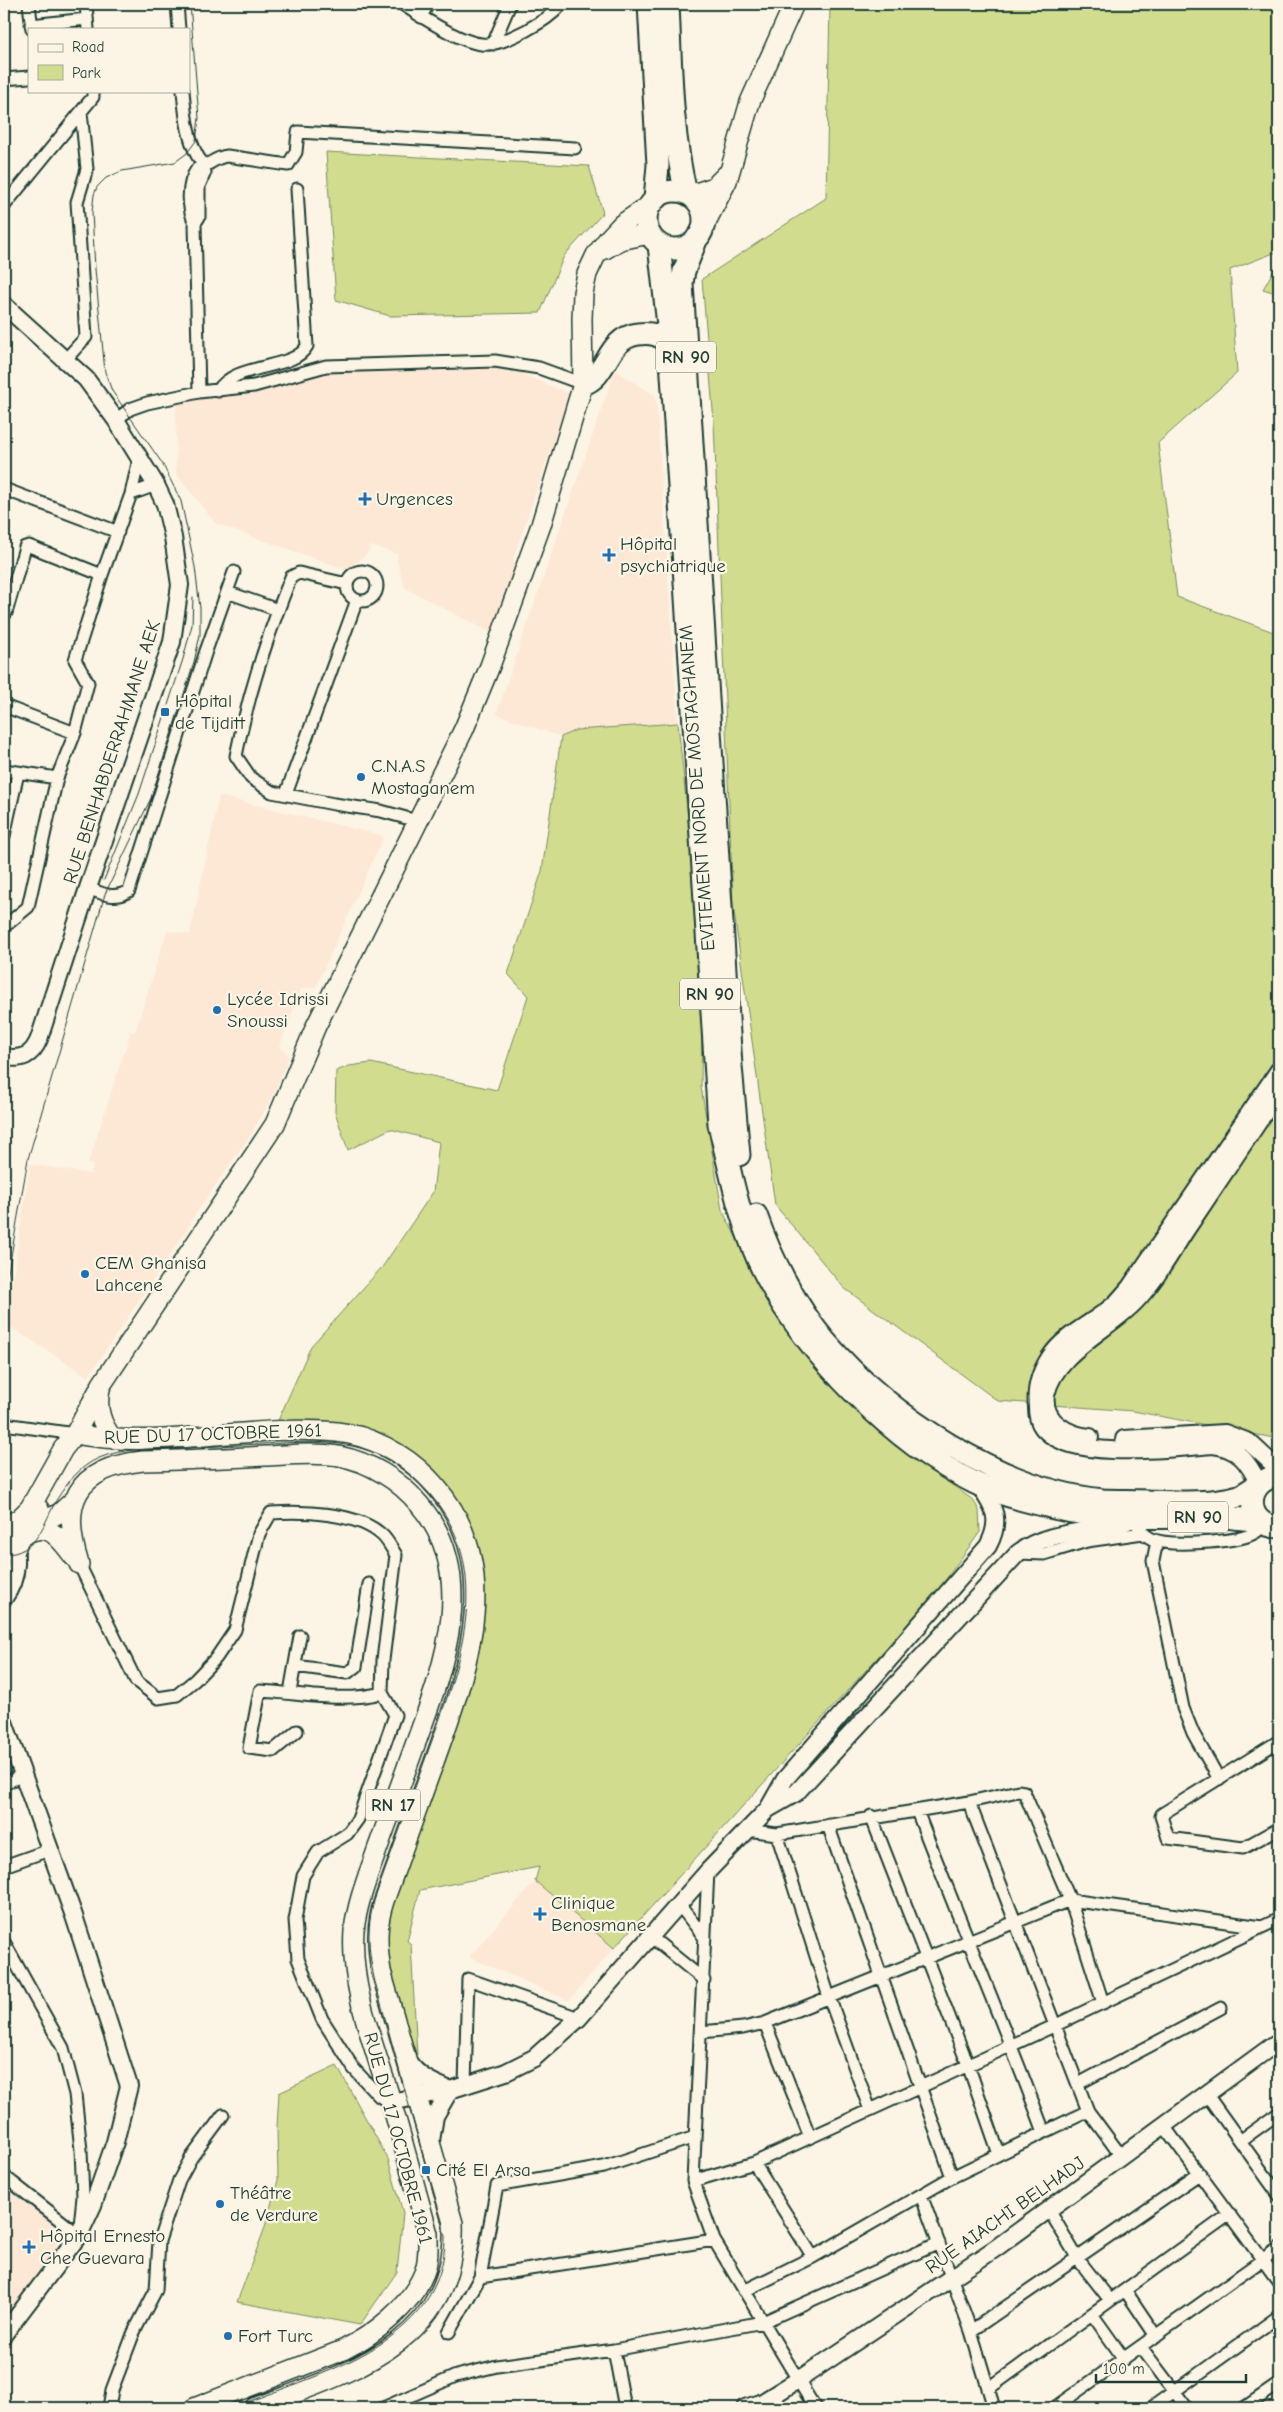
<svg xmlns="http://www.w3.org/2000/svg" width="1283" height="2412" font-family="'Comic Neue',sans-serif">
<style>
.built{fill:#fde8d5}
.green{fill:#d1dc8f;stroke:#788c62}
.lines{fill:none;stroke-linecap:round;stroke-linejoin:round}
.street-casing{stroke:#1f3d34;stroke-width:15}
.secondary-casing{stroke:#1f3d34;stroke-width:20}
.primary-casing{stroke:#1f3d34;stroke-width:22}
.highway-casing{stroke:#1f3d34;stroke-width:25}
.street{stroke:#fcf5e5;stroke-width:11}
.secondary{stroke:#fcf5e5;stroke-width:16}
.primary{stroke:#fcf5e5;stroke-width:19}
.highway{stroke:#fcf5e5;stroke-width:21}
.tram{stroke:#1f3d34;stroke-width:1}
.poi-dot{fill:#1f6fb2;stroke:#fcf5e5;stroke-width:2}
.labels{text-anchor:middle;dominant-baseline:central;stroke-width:4.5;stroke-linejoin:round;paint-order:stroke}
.shield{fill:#fcf5e5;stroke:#617469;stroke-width:1}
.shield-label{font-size:18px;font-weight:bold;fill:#1f3d34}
.poi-label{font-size:19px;fill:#1f3d34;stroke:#fcf5e5;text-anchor:start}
.street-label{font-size:19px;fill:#1f3d34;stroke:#fcf5e5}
</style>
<rect width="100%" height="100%" fill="#fcf5e5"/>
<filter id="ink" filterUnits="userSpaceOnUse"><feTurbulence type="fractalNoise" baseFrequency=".02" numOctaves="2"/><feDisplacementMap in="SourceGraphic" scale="10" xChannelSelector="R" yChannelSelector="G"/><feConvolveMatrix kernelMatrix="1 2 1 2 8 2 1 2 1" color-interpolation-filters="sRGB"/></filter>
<g filter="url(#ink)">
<path class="built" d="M 504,366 L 570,394 L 513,559 L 517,571 L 495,635 L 405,588 L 397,561 L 397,554 L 371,546 L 368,553 L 348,570 L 216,524 L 176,474 L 176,402 L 190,398 L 327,373 Z
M 615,370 L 656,396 L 678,723 L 576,730 L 561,737 L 496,714 Z
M 219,796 L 384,836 L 316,987 L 301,989 L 280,1046 L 289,1056 L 274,1094 L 250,1136 L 192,1219 L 190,1225 L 88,1377 L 6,1324 L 30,1164 L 91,1174 L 93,1165 L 88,1164 L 131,1031 L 135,1032 L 167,931 L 190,934 Z
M 535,1881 L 614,1948 L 569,2001 L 469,1957 Z
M 4,2188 L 47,2218 L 55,2228 L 58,2239 L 52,2256 L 4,2318 Z"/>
<path class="green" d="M 830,4 L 1279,4 L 1279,251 L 1230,270 L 1237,373 L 1158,443 L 1177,597 L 1279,634 L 1279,1439 L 1133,1411 L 998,1401 L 844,1288 L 775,1205 L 733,905 L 714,422 L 702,279 L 826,198 Z
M 326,152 L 589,166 L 603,213 L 564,256 L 540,313 L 390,316 L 336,300 Z
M 1279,261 L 1279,294 L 1263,289 Z
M 678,723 L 696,895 L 702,1023 L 701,1087 L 722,1210 L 776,1314 L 858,1410 L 927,1467 L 973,1500 L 979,1510 L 980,1532 L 936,1593 L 614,1948 L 535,1881 L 539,1867 L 420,1890 L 407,1941 L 411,1944 L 417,2055 L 393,1995 L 383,1942 L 392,1906 L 470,1682 L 480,1640 L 484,1601 L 482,1568 L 477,1543 L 421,1461 L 277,1423 L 311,1346 L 383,1266 L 433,1192 L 439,1142 L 390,1129 L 348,1150 L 335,1112 L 336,1071 L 349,1066 L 371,1063 L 497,1090 L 528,996 L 508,974 L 542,871 L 561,737 L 576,730 Z
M 337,2066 L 388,2159 L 403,2213 L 397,2272 L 360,2325 L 237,2302 L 264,2230 L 278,2180 L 277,2126 L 279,2093 Z"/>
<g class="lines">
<g class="street-casing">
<path id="street" d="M 29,4 L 32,29
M 86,4 L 88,29
M 177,4 L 179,29
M 402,4 C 420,16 460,42 481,44 C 496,46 512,37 525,31 C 539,23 551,17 562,4
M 421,17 L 428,4
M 31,25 L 87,19
M 493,44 L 510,4
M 4,79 L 29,77
M 183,91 C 185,114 188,148 204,165
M 4,206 L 93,97 L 93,91
M 195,223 L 199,217 L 199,186 L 205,172 L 202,168
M 66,359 L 86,337 L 77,202 L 87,169 L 81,112
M 218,391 C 234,362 294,371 307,346 L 297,189
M 199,392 L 195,223 C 187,208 187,183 197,169 C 207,167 215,157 227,156 L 288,165 L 296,152 L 298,132 L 575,148
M 116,420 L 130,409 L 147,403 L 199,392 L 254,386 L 326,366 L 495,361 L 539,368 L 583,384
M 4,489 L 118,532
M 131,494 L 156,485
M347 586a15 15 0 1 1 30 0a15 15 0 1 1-30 0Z
M 347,584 L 299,573 L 291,577 C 268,634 248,695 236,756 L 251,778 L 272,792 L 334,804 L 381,811 L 417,821
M 227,592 L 278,610
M 6,613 L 25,547 L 29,546 L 102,575
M 4,706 L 75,733 L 88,683 L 75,660 L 102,575 L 131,494 L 139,459
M 4,770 L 57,778 L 75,733
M 286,794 L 357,600
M 4,816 L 9,813 L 18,773
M 4,836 L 9,813
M 88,888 C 103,894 114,900 129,891 L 206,651 L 234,572
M 5,926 L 28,907 L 57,778
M 4,1424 L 75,1434
M 1135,1519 C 1138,1528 1143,1535 1152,1539 C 1168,1547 1233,1542 1250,1535 C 1256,1533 1261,1528 1266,1525
M 1157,1541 L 1153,1561 L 1183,1708 L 1193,1733 L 1219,1779
M 1018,1553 L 1044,1554 L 1087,1541 L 1143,1533
M 79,1564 L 136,1681 L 158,1698 L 177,1695 L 195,1680 L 216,1658 L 235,1630 L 259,1534 L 271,1513 C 302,1511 359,1512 383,1536 C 388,1541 392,1549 396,1555 L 383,1660 L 382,1693 L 395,1715 L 358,1819 L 347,1834 L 318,1852 L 303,1876 L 295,1920 L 298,1959 L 322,2019 L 354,2069 L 379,2096 L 391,2102
M 295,1666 L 347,1673 L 356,1667 L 369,1584
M 290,1692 L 300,1636
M 297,1731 L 273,1751 L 249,1748 L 260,1691 C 300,1693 341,1703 382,1693
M 1279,1741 L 1162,1814 L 1161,1816 L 1168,1838 L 1243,1848 L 1279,1828
M 4,1784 L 22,1775
M 969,1802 L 1088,2111 L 1122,2157
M 917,1811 C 958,1918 1004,2024 1044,2132
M 871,1816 L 968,2065 L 999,2154
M 828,1825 L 952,2177
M 747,1830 L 777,1834 L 969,1802 L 1018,1791 L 1024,1792 L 1070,1900 L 1103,2003
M 777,1834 L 829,1997 L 870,2110
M 4,1866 L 49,1850
M 708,1871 L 693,2181 L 714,2240 L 815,2408
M 680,1906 L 705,1938
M 651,1937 L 704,1980
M 4,1942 L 63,2048 L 75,2094 L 81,2150 L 83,2197 L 80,2225
M 765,2023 L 810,2137
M 701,2032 L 743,2028 L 765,2023 L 1070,1900 L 1262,1927
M 1078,2084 L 1221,2008
M 465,2085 L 468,1979 L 579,2018
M 1207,2095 L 1279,2195
M 1164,2126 L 1279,2282
M 1240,2141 L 1279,2113
M 754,2163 L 813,2257
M 4,2176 L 79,2235
M 693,2181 L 754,2163 L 1056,2025 L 1279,1919
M 921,2195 L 971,2331 L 994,2408
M 1049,2210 L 1078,2259 L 1110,2300
M 480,2277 L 714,2240
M 1125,2290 L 1156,2336
M 744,2291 L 813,2257 L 952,2177 L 1088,2111
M 1092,2314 L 1124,2359
M 971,2331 L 1199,2174
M 449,2332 L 480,2277 L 497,2186 L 604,2167 L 695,2137
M 1141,2347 L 1187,2408
M 614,2350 L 625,2408
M 988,2389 L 1230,2214
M 109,2408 L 112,2390 L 134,2332 L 156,2290 L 159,2241 L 179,2180 L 191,2158 L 223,2115
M 383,2408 L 456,2376 L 497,2366 L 614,2350 L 763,2322 L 939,2243
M 1054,2408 L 1279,2248
M 1151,2408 L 1279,2316
M 1244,2408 L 1279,2384"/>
</g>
<g class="secondary-casing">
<path id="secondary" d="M 4,305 L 86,379 L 116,420 L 156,485 L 165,504 L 173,537 L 180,585 L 172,642 L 88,888 L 39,1039 C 32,1056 22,1060 4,1057
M 1090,1437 C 1068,1435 1042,1421 1046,1395 C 1055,1352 1109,1330 1136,1301 C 1156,1280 1171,1253 1186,1230 C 1217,1184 1248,1137 1279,1091
M 1124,1439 L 1225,1433 L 1249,1442 L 1279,1470
M 1259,1484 C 1248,1462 1239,1448 1213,1445 C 1172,1448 1077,1461 1046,1431 C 1039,1425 1037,1416 1037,1407 C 1035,1389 1040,1372 1050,1357 C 1066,1333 1094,1323 1115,1304 C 1120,1299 1125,1293 1130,1287 L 1279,1070
M 4,1532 C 23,1549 17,1580 4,1598
M 4,1722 L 74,1916 L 129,2086 L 115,2142 L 93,2205 L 79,2235 L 4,2334
M 768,1809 L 796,1793 L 1018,1553 C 1050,1529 1090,1534 1126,1522
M 407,2060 C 418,2077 433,2083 450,2090
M 391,2102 L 450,2090 L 506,2072 L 534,2058 L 579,2018 L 708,1871 L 768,1809 L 785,1779 L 988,1546 C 1003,1518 993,1506 977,1483
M 431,2141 L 435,2116 L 450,2090
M 745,2408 L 761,2403 L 798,2380 L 996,2248 L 1279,2041"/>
</g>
<g class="primary-casing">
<path id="primary" d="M 690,195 L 714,187 L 726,175
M 702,230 L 727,181 L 750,102 L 794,4
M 605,249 L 620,240 L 649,234
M 100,1389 C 96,1409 101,1424 113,1439
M 75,1434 C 162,1451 250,1423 337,1432 C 370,1435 404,1454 427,1477 C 509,1560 468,1667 434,1762 C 417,1808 401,1854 384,1901 C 376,1925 377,1946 381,1971 L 453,2223 C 458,2344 345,2374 254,2408
M 4,1526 L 19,1519 L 30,1508 L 63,1449 L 75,1434 L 102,1384 L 275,1124 L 316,1026 L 464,729 L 490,666 L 541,525 L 583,384 L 582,319 L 583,293 L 587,274 L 596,255 L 608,239 L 622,224 L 650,205
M 28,1528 L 60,1513 L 73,1501
M 19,1538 C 47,1518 58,1536 74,1557
M 15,1550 L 19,1538 L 39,1509
M 79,1564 C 60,1503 75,1468 143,1461 C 183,1460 224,1458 265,1456 C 289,1455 315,1452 339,1456 C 370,1462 399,1480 419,1504 C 480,1574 443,1669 415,1745 C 402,1780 390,1815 377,1850 C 368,1876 357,1903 354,1931 C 350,1985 372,2040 388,2091 C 402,2139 415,2186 428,2234 C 428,2247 429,2261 424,2273 C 410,2307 375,2334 343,2350 L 194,2408"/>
</g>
<g class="highway-casing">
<path id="highway" d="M 649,4 L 658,165 L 655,199
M 668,4 C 671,67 671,132 686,193
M646 220a29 29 0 1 1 58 0a29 29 0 1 1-58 0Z
M 697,238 L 684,271 L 682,283 L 731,1066 L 739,1155
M 659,245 L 670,343 L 719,1124 C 731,1175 741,1229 766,1276 C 807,1355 895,1444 975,1483 C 1000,1495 1031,1502 1058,1509 C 1112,1522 1165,1516 1220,1517 C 1233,1517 1247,1520 1261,1521
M 583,384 C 608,377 606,338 638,334 C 652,332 659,335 670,343
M 756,1215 C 770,1256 797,1308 825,1341 C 890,1417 1002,1490 1103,1500 C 1118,1501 1133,1500 1148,1501 C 1175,1502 1213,1504 1239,1496 C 1246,1493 1252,1488 1259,1484
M 1279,1476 C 1243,1479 1244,1527 1279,1527"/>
</g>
<use href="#street" class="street"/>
<use href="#secondary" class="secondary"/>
<use href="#primary" class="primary"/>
<use href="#highway" class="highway"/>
<path class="tram" d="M 104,880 L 139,794 L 183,659 L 192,625 L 193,597
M 4,1296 L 28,1159 L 105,894 L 151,798 L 194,662 L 200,635 L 200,608 L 195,567 L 181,501 L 162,463 L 112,391 L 105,372 L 95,269 L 92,212 L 94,195 L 97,187 L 106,178 L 122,171 L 175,162 L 186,154 L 196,141 L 199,118 L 190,4
M 4,1554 C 37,1555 44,1522 57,1499 C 68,1482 80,1466 99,1458 C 123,1448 151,1449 177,1448 C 212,1446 247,1445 282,1443 C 343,1440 385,1444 428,1492 C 499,1571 457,1671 426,1757 C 409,1803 393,1849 376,1895 C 366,1924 368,1949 374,1978 L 445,2236 C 446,2346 313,2375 232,2408
M 219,2408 L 238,2400"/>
</g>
</g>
<g class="poi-dot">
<path d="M362.5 491.5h5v5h5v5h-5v5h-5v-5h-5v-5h5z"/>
<path d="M606.5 547.5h5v5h5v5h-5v5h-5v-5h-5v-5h5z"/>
<rect x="160" y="707" width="10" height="10" rx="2.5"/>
<circle cx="361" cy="777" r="5"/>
<circle cx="217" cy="1010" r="5"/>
<circle cx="85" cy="1274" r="5"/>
<path d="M537.5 1906.5h5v5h5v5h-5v5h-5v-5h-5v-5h5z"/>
<rect x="421" y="2165" width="10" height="10" rx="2.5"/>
<circle cx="220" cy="2204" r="5"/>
<path d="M26.5 2239.5h5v5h5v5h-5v5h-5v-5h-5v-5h5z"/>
<circle cx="228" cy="2336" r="5"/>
</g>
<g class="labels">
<g class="shield">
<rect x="656" y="341.5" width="60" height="31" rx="4"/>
<rect x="680" y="978.5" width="60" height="31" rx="4"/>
<rect x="1168" y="1501.5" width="60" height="31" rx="4"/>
<rect x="365.5" y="1789.5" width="55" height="31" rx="4"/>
</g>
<g class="shield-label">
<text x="686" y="357">RN 90</text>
<text x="710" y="994">RN 90</text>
<text x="1198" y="1517">RN 90</text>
<text x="393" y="1805">RN 17</text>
</g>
<g class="poi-label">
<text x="376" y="499">Urgences</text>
<text x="620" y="544">Hôpital<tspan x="620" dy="22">psychiatrique</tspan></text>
<text x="175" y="701">Hôpital<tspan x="175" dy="22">de Tijditt</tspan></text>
<text x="371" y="766">C.N.A.S<tspan x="371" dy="22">Mostaganem</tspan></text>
<text x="227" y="999">Lycée Idrissi<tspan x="227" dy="22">Snoussi</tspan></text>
<text x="95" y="1263">CEM Ghanisa<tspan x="95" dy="22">Lahcene</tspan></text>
<text x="551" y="1903">Clinique<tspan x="551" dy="22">Benosmane</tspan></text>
<text x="436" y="2170">Cité El Arsa</text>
<text x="230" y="2193">Théâtre<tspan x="230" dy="22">de Verdure</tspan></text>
<text x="40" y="2236">Hôpital Ernesto<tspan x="40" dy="22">Che Guevara</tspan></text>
<text x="238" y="2336">Fort Turc</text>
</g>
<g class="street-label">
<text transform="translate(112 752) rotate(-72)">RUE BENHABDERRAHMANE AEK</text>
<text transform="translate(697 788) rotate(-94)">EVITEMENT NORD DE MOSTAGHANEM</text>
<text transform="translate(213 1434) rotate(-2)">RUE DU 17 OCTOBRE 1961</text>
<text transform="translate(398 2138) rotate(75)">RUE DU 17 OCTOBRE 1961</text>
<text transform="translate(1005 2215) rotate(-35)">RUE AIACHI BELHADJ</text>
</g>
</g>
<rect width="1283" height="2412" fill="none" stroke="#fcf5e5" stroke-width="20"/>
<rect x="10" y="10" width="1263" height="2392" fill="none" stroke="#1f3d34" stroke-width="2" filter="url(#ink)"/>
<rect x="28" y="28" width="162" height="65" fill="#fcf5e5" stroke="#a4ab9e"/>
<rect x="38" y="44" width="25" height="8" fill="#fcf5e5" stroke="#a4ab9e"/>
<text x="72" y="52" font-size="15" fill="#1f3d34">Road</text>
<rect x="38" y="65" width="25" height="15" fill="#d1dc8f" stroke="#a4ab9e"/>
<text x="72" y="78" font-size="15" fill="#1f3d34">Park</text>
<path d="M1096 2374v8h150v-8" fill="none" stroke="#1f3d34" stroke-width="2.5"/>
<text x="1103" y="2374" font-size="15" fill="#1f3d34" stroke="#fcf5e5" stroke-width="4" paint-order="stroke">100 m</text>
</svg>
